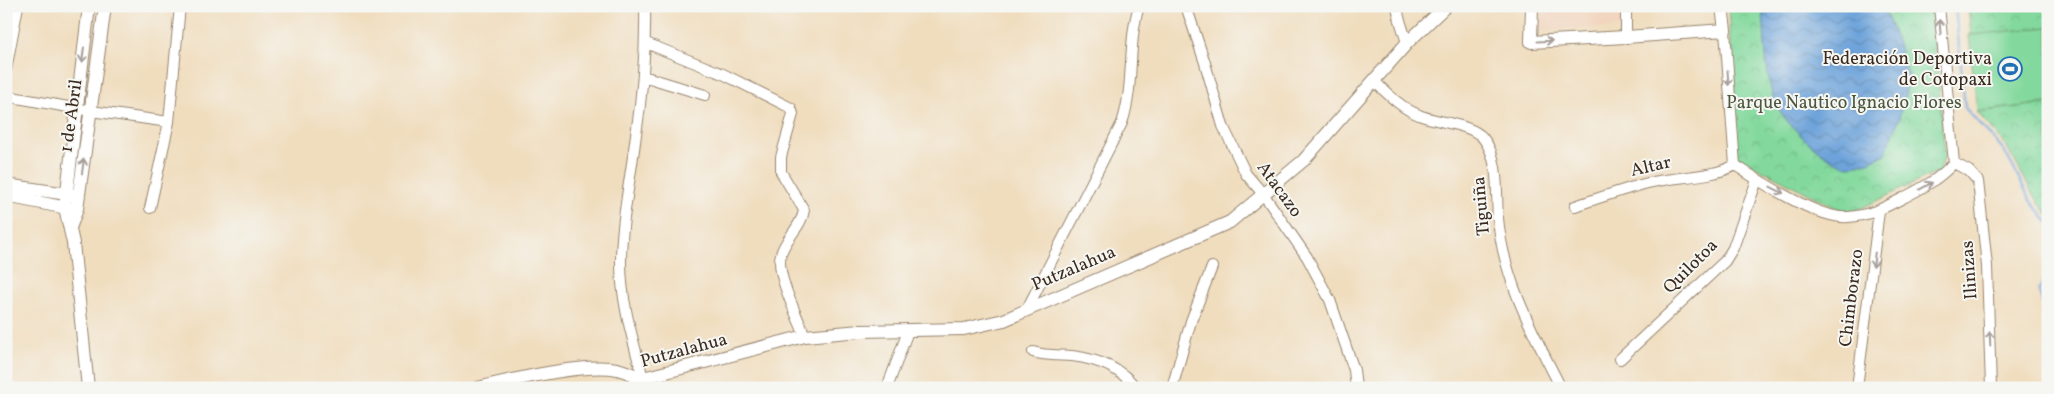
<svg xmlns="http://www.w3.org/2000/svg" width="2054" height="394" font-family="Vollkorn,serif">
<style>
.built{fill:#f2d4be}
.grass{fill:#83d99d;stroke:#5f825e}
.park{fill:url(#park-crowns);stroke:#5f825e}
.water{fill:url(#water-waves);stroke:#54667c}
.lines{fill:none;stroke-linecap:round;stroke-linejoin:round}
.stream{stroke:#6da3da;stroke-width:2.5}
.minor-casing{stroke:#96846e;stroke-width:12}
.tertiary-casing{stroke:#96846e;stroke-width:14}
.minor{stroke:#fff;stroke-width:10}
.tertiary{stroke:#fff;stroke-width:12}
.oneway{stroke:#a79f9a}
.labels{text-anchor:middle;dominant-baseline:central;stroke-width:4;stroke-linejoin:round;paint-order:stroke}
.poi-label{font-size:18px;fill:#3b2a1e;stroke:#f6f6f2;text-anchor:end}
.park-label{font-size:18px;fill:#4d563e;stroke:#f6f6f2}
.street-label{font-size:18px;fill:#3b2a1e;stroke:#f6f6f2}
</style>
<defs>
<pattern id="park-crowns" width="20" height="18" patternUnits="userSpaceOnUse" patternTransform="scale(1.25)"><rect width="20" height="18" fill="#83d99d"/><path d="M2 6a3 3 0 1 1 6 0M12 15a3 3 0 1 1 6 0" fill="none" stroke="#72ba87"/></pattern>
<pattern id="water-waves" width="16" height="10" patternUnits="userSpaceOnUse" patternTransform="scale(1.25)"><rect width="16" height="10" fill="#6da3da"/><path d="M0 5q4-4 8 0t8 0" fill="none" stroke="#5b85b0"/></pattern>
</defs>
<rect width="100%" height="100%" fill="#f6f6f2"/>
<filter id="ink" filterUnits="userSpaceOnUse"><feTurbulence type="fractalNoise" baseFrequency=".02" numOctaves="2"/><feDisplacementMap in="SourceGraphic" scale="10" xChannelSelector="R" yChannelSelector="G"/><feConvolveMatrix kernelMatrix="1 2 1 2 8 2 1 2 1" color-interpolation-filters="sRGB"/></filter>
<filter id="wash" filterUnits="userSpaceOnUse"><feTurbulence type="fractalNoise" baseFrequency=".0096" numOctaves="4" result="noise"/><feDisplacementMap in="SourceGraphic" scale="20" xChannelSelector="R" yChannelSelector="G"/><feGaussianBlur stdDeviation="1.12" result="paint"/><feColorMatrix in="noise" values="0 0 0 0 0 0 0 0 0 0 0 0 0 0 0 0 0 1.4 0 .05"/><feComposite in="paint" operator="in"/></filter>
<g filter="url(#wash)">
<rect width="100%" height="100%" fill="#f0ddbe"/>
<path class="built" d="M 1541,6 L 1626,6 L 1626,27 L 1542,30 Z"/>
<path class="grass" d="M 2048,26 L 2048,103 L 1977,112 L 1969,35 Z"/>
<path class="park" d="M 1728,6 L 1932,6 L 1945,155 L 1940,171 L 1853,212 L 1840,210 L 1737,157 Z
M 1968,6 L 2048,6 L 2048,27 L 1971,35 Z
M 2048,103 L 2048,215 L 2033,194 L 2007,147 L 1977,112 Z"/>
<path class="water" d="M 1764,6 L 1883,6 L 1898,44 L 1909,77 L 1899,119 L 1885,155 C 1872,160 1855,170 1840,164 C 1819,155 1779,119 1773,97 C 1765,70 1765,40 1763,13 Z"/>
<g class="lines">
<path class="stream" d="M 1955,6 L 1965,108 L 2004,150 L 2030,199 L 2048,222
M 2048,272 L 2039,291 L 2048,321"/>
</g>
</g>
<g filter="url(#ink)">
<g class="lines">
<g class="minor-casing">
<path id="minor" d="M 1186,6 L 1205,63 L 1223,126 L 1246,174 L 1264,195 L 1307,257 L 1330,300 L 1354,370 L 1356,388
M 1397,6 L 1399,17 L 1407,43
M 1939,6 L 1954,163
M 1725,30 L 1735,165
M 1626,37 L 1626,6
M 646,43 L 723,74 L 791,108 L 793,114 L 781,157 L 781,172 L 804,210 C 802,227 785,238 781,254 C 775,274 798,317 805,336
M 6,70 L 18,6
M 643,76 L 705,95
M 1374,81 C 1388,94 1401,108 1419,115 C 1435,122 1472,124 1483,138 C 1500,159 1496,192 1498,218 C 1503,279 1534,335 1561,388
M 6,96 L 91,111 L 169,122
M 1954,163 L 1969,171 L 1978,181 L 1987,266 L 1991,388
M 1735,165 C 1759,181 1820,220 1848,217 C 1869,216 1886,207 1905,197 C 1926,186 1937,180 1954,163
M 1575,206 C 1599,198 1624,189 1648,183 C 1675,176 1713,178 1735,165
M 150,208 L 169,122 L 180,6
M 1027,309 L 1122,123 C 1135,85 1127,44 1139,6
M 1033,352 C 1046,356 1058,355 1072,356 C 1096,359 1121,368 1136,388
M 1620,359 L 1725,261 L 1733,248 L 1757,180
M 643,378 C 633,340 621,302 621,263 C 621,222 630,182 635,142 C 642,97 646,52 645,6
M 887,388 L 908,331
M 1172,388 L 1191,321 L 1212,267
M 1857,388 L 1879,211"/>
</g>
<g class="tertiary-casing">
<path id="tertiary" d="M 1532,6 L 1531,42 L 1626,37 L 1725,30 L 1722,6
M 6,185 L 74,195
M 6,196 L 72,209
M 70,228 L 77,209 L 105,6
M 88,388 L 73,243 L 65,208 L 89,6
M 478,388 C 511,380 586,362 617,369 C 625,371 634,375 643,378
M 630,388 L 643,378 L 805,336 L 860,331 L 964,329 L 1004,320 L 1230,222 L 1304,160 L 1407,43 L 1446,6"/>
</g>
<use href="#minor" class="minor"/>
<use href="#tertiary" class="tertiary"/>
</g>
<defs><path id="oneway-shaft" d="M-6 0H5M1.5-3L5.5 0L1.5 3" fill="none" stroke-width="1.6" stroke-linecap="round" stroke-linejoin="round" transform="scale(1.25)"/></defs>
<g class="oneway">
<use href="#oneway-shaft" transform="translate(1940 27) rotate(-95)"/>
<use href="#oneway-shaft" transform="translate(1545 41) rotate(-3)"/>
<use href="#oneway-shaft" transform="translate(83 55) rotate(97)"/>
<use href="#oneway-shaft" transform="translate(1728 78) rotate(86)"/>
<use href="#oneway-shaft" transform="translate(83 166) rotate(-82)"/>
<use href="#oneway-shaft" transform="translate(1926 186) rotate(-29)"/>
<use href="#oneway-shaft" transform="translate(1777 190) rotate(27)"/>
<use href="#oneway-shaft" transform="translate(1874 260) rotate(96)"/>
<use href="#oneway-shaft" transform="translate(1990 339) rotate(-92)"/>
</g>
</g>
<defs>
<g id="stadium-ring" transform="scale(1.25)"><circle r="9.5" fill="#f6f6f2" stroke="#1f6fb2" stroke-width="1.5"/><path d="M0-5a6.5 5 0 1 0 0 10a6.5 5 0 1 0 0-10ZM-3.5-1.8h7v3.6h-7Z" fill="#1f6fb2"/></g>
</defs>
<g fill-rule="evenodd">
<use href="#stadium-ring" x="2010" y="69"/>
</g>
<g class="labels">
<g class="poi-label">
<text x="1992" y="59">Federación Deportiva<tspan x="1992" dy="21">de Cotopaxi</tspan></text>
</g>
<g class="park-label">
<text x="1844" y="103">Parque Nautico Ignacio Flores</text>
</g>
<g class="street-label">
<text transform="translate(72 116) rotate(-82)">1 de Abril</text>
<text transform="translate(1651 167) rotate(-13)">Altar</text>
<text transform="translate(1279 190) rotate(54)">Atacazo</text>
<text transform="translate(1482 206) rotate(-95)">Tiguiña</text>
<text transform="translate(1691 267) rotate(-45)">Quilotoa</text>
<text transform="translate(1074 269) rotate(-23)">Putzalahua</text>
<text transform="translate(1970 270) rotate(-94)">Ilinizas</text>
<text transform="translate(1852 298) rotate(-83)">Chimborazo</text>
<text transform="translate(684 351) rotate(-15)">Putzalahua</text>
</g>
</g>
<rect width="2054" height="394" fill="none" stroke="#f6f6f2" stroke-width="25"/>
</svg>
